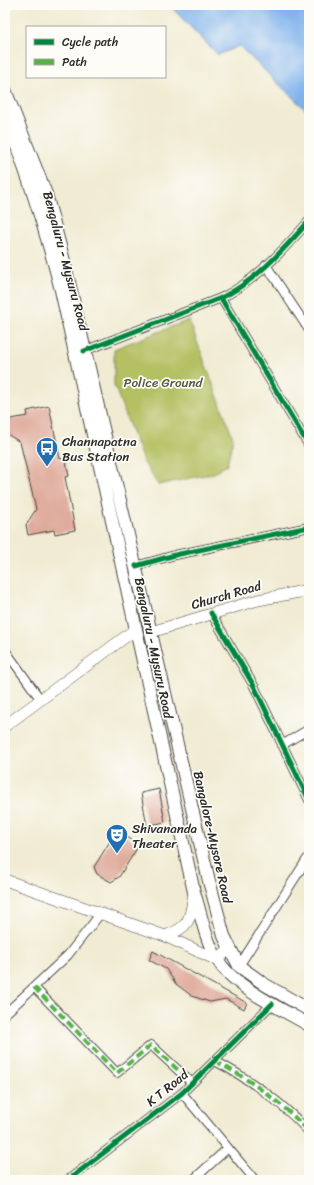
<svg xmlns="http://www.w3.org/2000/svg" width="314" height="1185" font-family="Sriracha,sans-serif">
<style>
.green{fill:#b4c062;stroke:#707646}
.water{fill:#80b2ec;stroke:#566e8c}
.building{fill:#dfab9c}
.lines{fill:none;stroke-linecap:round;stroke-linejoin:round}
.street-casing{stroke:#494844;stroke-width:10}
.secondary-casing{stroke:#494844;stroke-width:12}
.primary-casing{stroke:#494844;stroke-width:14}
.street{stroke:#fff;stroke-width:8}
.secondary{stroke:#fff;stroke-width:11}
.primary{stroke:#fff;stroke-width:12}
.quiet{stroke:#56b246;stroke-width:4;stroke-dasharray:8 4;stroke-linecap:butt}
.cycleway-casing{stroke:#fdfcf7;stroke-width:8}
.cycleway{stroke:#00873e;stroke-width:5}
.labels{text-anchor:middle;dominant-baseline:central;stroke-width:3.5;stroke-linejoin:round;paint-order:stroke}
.street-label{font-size:13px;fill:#2b2b2b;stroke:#fdfcf7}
.park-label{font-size:13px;fill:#54583c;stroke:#fdfcf7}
.poi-label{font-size:13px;fill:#2b2b2b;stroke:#fdfcf7;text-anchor:start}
</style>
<rect width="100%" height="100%" fill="#fdfcf7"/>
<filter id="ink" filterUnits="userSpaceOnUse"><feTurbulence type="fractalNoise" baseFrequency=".025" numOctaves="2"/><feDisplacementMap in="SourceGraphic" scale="8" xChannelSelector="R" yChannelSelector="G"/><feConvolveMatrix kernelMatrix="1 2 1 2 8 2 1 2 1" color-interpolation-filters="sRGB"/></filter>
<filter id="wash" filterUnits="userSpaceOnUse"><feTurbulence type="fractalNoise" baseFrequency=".012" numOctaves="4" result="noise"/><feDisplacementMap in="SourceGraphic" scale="16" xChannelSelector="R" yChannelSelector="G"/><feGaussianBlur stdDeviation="0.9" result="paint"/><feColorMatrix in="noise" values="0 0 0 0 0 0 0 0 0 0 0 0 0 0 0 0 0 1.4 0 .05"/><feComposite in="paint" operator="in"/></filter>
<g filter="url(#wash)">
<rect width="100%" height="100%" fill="#f0ebd2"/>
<path class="green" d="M 189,320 L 233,438 L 227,465 L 214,473 L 158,485 L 143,461 L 114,385 L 114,349 Z"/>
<path class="water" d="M 169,5 L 309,5 L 309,113 L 239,46 L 218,55 Z"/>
<g id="blocks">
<path class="building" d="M 49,406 L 60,459 L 65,458 L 69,476 L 65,477 L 75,530 L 55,534 L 54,530 L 28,535 L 26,525 L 36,509 L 20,442 L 5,433 L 5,420 L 28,416 L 27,411 Z
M 159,789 L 165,822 L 147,826 L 141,793 Z
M 117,830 L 139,845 L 119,877 L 111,882 L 97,874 L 94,867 Z
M 153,951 L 247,1003 L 244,1009 L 226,999 L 210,1002 L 192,996 L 176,984 L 166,969 L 149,960 Z"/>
</g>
</g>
<g filter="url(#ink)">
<use href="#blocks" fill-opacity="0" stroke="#494844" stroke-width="1"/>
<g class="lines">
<g class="street-casing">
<path id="street" d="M 266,265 L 309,330
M 221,298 L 309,446
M 84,351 L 221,298 C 256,281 283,250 309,221
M 136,566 L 175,555 L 309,527
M 211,613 L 254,686 L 309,800
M 5,650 L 41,700
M 282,745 L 309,729
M 239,966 L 309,856
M 34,987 L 117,1073 L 151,1045 L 192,1083
M 5,1014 L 68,955 L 101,913
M 215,1061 C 249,1079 283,1103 309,1132
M 182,1093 L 255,1180
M 68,1180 L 182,1093 L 272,1004
M 193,1180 L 228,1148"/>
</g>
<g class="secondary-casing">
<path id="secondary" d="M 151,632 L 258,600 L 309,590
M 5,726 L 136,629
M 5,880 L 165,936 L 217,960 L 230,948
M 165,936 C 191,927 190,919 194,893"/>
</g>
<g class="primary-casing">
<path id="primary" d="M 5,90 L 46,194 L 64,261 L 209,881 L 224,936 L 239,966 L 264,984 L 309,1010
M 5,116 C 28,173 46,231 61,290 L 194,892 C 201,914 205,939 217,959 C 233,987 282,1009 309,1025"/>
</g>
<use href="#street" class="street"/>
<use href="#secondary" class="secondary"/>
<use href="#primary" class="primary"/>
<path class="quiet" d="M 34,987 L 117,1073 L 151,1045 L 192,1083
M 215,1061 C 249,1079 283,1103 309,1132"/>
<g class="cycleway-casing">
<path id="cycleway" d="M 221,298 L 309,446
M 84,351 L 221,298 C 256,281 283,250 309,221
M 136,566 L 175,555 L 309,527
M 211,613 L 254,686 L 309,800
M 68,1180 L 182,1093 L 272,1004"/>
</g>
<use href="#cycleway" class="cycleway"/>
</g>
</g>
<defs>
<g id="bus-pin" transform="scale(1.15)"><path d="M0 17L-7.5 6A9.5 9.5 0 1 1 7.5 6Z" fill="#1f6fb2" stroke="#fdfcf7"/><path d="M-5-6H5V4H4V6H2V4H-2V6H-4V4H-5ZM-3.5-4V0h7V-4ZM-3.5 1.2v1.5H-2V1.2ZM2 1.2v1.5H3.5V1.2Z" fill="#fff"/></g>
<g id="theatre-pin" transform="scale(1.15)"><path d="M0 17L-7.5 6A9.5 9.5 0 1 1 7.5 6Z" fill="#1f6fb2" stroke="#fdfcf7"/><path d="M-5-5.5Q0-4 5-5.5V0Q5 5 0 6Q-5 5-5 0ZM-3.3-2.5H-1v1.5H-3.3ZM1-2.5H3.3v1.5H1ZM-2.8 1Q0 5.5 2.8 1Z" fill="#fff"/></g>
</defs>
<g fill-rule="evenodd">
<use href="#bus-pin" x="47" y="448"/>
<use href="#theatre-pin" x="117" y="835"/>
</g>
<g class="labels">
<g class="street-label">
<text transform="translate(66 261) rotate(75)">Bengaluru - Mysuru Road</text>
<text transform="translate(226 595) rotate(-16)">Church Road</text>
<text transform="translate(154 648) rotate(78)">Bengaluru - Mysuru Road</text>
<text transform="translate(213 837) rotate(77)">Bangalore-Mysore Road</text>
<text transform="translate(167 1088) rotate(-39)">K T Road</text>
</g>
<g class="park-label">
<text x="163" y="382">Police Ground</text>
</g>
<g class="poi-label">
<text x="62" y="441">Channapatna<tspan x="62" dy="15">Bus Station</tspan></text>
<text x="132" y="828">Shivananda<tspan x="132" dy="15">Theater</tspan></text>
</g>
</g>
<rect width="314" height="1185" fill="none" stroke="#fdfcf7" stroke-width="20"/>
<rect x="26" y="26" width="140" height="52" fill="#fdfcf7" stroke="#a9a8a5"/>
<rect x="34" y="39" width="20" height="6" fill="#00873e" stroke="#a9a8a5"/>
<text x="62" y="46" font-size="12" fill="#2b2b2b">Cycle path</text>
<rect x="34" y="59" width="20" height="6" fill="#56b246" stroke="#a9a8a5"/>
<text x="62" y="66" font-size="12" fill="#2b2b2b">Path</text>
</svg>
